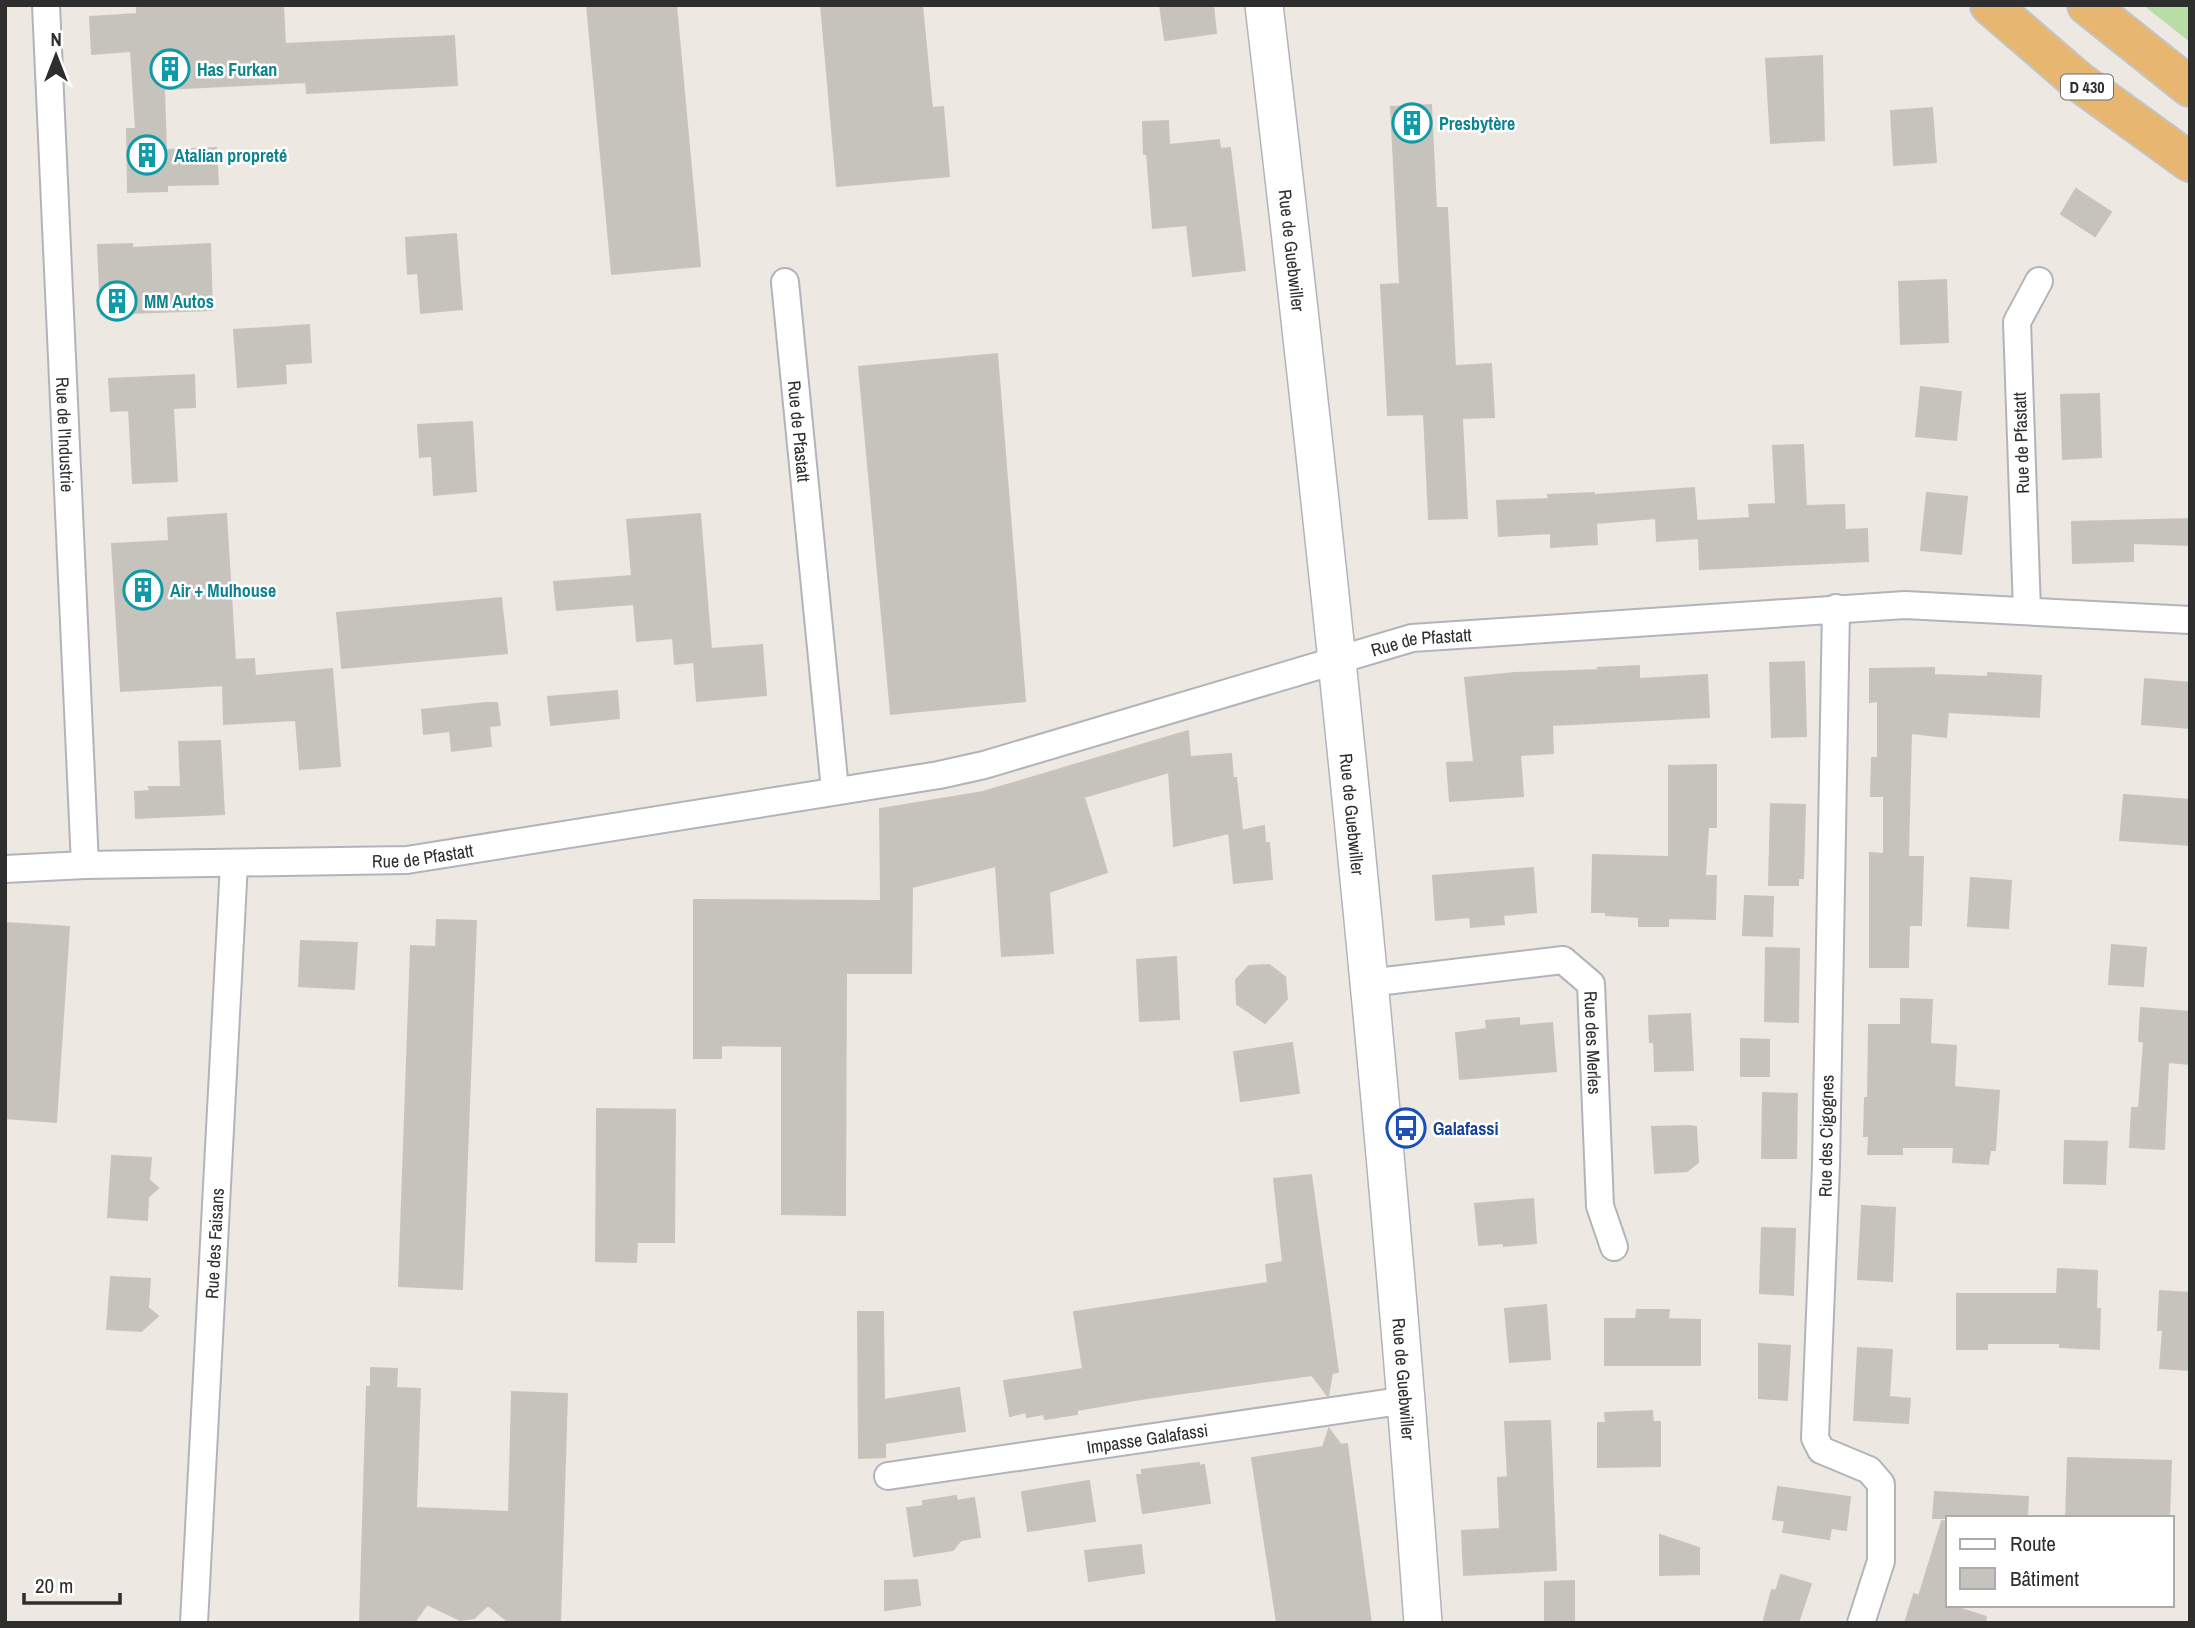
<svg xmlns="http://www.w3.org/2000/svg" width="2195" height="1628" font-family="'Archivo Narrow',sans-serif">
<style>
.green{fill:#b8dda5}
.building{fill:#c6c3bd;stroke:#c9c4bb;stroke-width:2}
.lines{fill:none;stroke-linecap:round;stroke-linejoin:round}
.minor-casing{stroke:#b2b4bc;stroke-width:30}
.secondary-casing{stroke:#b2b4bc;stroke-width:40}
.trunk-casing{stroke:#c4c4c4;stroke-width:42}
.minor{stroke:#fff;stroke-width:26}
.secondary{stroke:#fff;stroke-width:37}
.trunk{stroke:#e7b670;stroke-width:38}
.labels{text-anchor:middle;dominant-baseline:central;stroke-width:5;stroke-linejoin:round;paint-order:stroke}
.shield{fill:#fff;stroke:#6d6d6d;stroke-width:2}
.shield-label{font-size:16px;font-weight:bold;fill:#2e2e2e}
.culture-label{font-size:18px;font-weight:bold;fill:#0d838f;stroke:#fff;text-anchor:start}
.street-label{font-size:18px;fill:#2e2e2e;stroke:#fff}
.transit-label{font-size:18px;font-weight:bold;fill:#164399;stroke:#fff;text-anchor:start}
</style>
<rect width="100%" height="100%" fill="#ede8e2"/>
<path class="green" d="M 2143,5 L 2190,5 L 2190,42 Z"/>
<path class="building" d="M 137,5 L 283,5 L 285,44 L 454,36 L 457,85 L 307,93 L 306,82 L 164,89 L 166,150 L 216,148 L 218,184 L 167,185 L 167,191 L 128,192 L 127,129 L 136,129 L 131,51 L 92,54 L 90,17 L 137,14 Z
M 587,5 L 676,5 L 700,266 L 612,274 Z
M 821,5 L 922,5 L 932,108 L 943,107 L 949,176 L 837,186 Z
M 1160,5 L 1213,5 L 1216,33 L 1165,40 Z
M 1822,56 L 1824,140 L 1771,143 L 1766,59 Z
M 1431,105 L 1436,208 L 1447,208 L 1455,366 L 1491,364 L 1494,417 L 1462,418 L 1467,518 L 1429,519 L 1424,414 L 1388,415 L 1381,285 L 1400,284 L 1391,107 Z
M 1932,108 L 1936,162 L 1894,165 L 1891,111 Z
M 1168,121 L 1169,145 L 1219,140 L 1220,149 L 1230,148 L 1245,270 L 1193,276 L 1187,225 L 1153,228 L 1147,154 L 1144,154 L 1143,122 Z
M 2076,189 L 2111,212 L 2095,236 L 2061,214 Z
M 456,234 L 462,309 L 421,313 L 418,273 L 408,274 L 406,238 Z
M 132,244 L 132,248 L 210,244 L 212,310 L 101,314 L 98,245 Z
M 1946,280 L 1948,342 L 1901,344 L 1899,282 Z
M 309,325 L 311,362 L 285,364 L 286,383 L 238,387 L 234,330 Z
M 997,354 L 1025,701 L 891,714 L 859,367 Z
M 194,375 L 195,407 L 173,408 L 177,481 L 133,483 L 129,410 L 111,411 L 109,379 Z
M 1921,387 L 1961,392 L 1956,440 L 1916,436 Z
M 2099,394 L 2101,457 L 2063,459 L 2061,395 Z
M 472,422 L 476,491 L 434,495 L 432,456 L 420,457 L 418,425 Z
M 1803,445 L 1806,506 L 1844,505 L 1845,530 L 1867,529 L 1868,561 L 1700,569 L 1698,521 L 1750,518 L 1749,505 L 1776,504 L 1773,446 Z
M 1694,488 L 1698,538 L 1657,541 L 1656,518 L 1596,523 L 1597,544 L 1551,547 L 1551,533 L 1499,536 L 1497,501 L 1549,499 L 1548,495 L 1594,493 L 1594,495 Z
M 1927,493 L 1967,497 L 1961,554 L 1921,550 Z
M 226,514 L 235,660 L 254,659 L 255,676 L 332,669 L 340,766 L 300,769 L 296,720 L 224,724 L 223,685 L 121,691 L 112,544 L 169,541 L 168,518 Z
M 700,514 L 711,649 L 762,645 L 766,695 L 697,701 L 694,662 L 675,664 L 673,638 L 637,641 L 634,604 L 557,610 L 554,582 L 632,576 L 627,520 Z
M 2190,519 L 2190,545 L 2133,543 L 2133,561 L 2073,563 L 2072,522 Z
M 501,598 L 507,653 L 342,668 L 337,613 Z
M 1804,662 L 1806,736 L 1772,737 L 1770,663 Z
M 1639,666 L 1639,679 L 1707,675 L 1709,717 L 1552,725 L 1553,753 L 1520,755 L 1523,796 L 1450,801 L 1447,763 L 1474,762 L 1465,678 L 1515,673 L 1599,670 L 1598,668 Z
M 1934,668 L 1934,675 L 1988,677 L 1988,673 L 2041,676 L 2039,717 L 1948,712 L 1946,737 L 1911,733 L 1908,857 L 1923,857 L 1921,925 L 1909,925 L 1908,967 L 1870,967 L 1870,853 L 1884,854 L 1884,796 L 1871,796 L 1872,758 L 1878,758 L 1878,701 L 1870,702 L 1870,669 Z
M 2145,679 L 2190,683 L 2190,728 L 2142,724 Z
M 617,691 L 619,718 L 551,725 L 548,697 Z
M 486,703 L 497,703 L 500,725 L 489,726 L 491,746 L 452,751 L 450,731 L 424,734 L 422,710 Z
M 1188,731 L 1190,757 L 1231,754 L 1233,778 L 1236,778 L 1242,830 L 1232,833 L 1264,826 L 1265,843 L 1269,843 L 1272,879 L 1234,883 L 1229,833 L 1174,846 L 1169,772 L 1084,797 L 1107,872 L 1049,892 L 1053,953 L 1002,956 L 996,866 L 912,887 L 911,973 L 846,973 L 845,1215 L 782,1214 L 782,1046 L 721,1045 L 721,1058 L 694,1058 L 694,900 L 881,901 L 880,809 L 983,792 Z
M 220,741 L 224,814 L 136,818 L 135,792 L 150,791 L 149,787 L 181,787 L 179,742 Z
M 1716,765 L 1716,827 L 1708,827 L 1705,876 L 1716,876 L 1715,919 L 1668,918 L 1668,926 L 1639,926 L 1639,917 L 1606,915 L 1606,912 L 1592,912 L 1593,855 L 1669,857 L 1669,766 Z
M 2124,795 L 2190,800 L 2190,845 L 2120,840 Z
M 1771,804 L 1805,805 L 1803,878 L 1798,878 L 1798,885 L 1769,885 Z
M 1533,868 L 1536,912 L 1503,915 L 1504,924 L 1471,927 L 1470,917 L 1436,920 L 1433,876 Z
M 1971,878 L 2011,881 L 2008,928 L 1968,926 Z
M 1745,896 L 1773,897 L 1772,936 L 1743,935 Z
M 437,920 L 476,921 L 462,1289 L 399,1286 L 411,946 L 436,947 Z
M 5,923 L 69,927 L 56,1122 L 5,1118 Z
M 301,941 L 357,943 L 354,989 L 299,986 Z
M 2112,945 L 2146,948 L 2143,986 L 2109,984 Z
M 1766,948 L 1799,949 L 1798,1022 L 1765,1021 Z
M 1176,957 L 1179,1019 L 1140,1021 L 1137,960 Z
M 1269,965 L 1285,977 L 1287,999 L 1265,1023 L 1237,1004 L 1236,980 L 1249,966 Z
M 1901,999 L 1932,1000 L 1930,1044 L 1956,1046 L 1954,1087 L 1999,1091 L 1995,1150 L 1990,1150 L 1988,1164 L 1953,1162 L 1954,1147 L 1902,1147 L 1902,1154 L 1868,1154 L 1869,1136 L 1864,1136 L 1865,1098 L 1868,1098 L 1869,1025 L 1901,1025 Z
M 2141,1008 L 2190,1012 L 2190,1064 L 2168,1062 L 2164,1149 L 2130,1147 L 2132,1108 L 2139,1108 L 2144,1042 L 2139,1041 Z
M 1690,1014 L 1693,1070 L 1655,1071 L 1654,1042 L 1650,1042 L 1649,1016 Z
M 1519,1018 L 1519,1026 L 1552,1023 L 1556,1071 L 1460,1079 L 1456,1033 L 1487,1029 L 1486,1021 Z
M 1741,1039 L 1769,1040 L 1769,1076 L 1741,1076 Z
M 1292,1043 L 1299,1093 L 1241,1101 L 1234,1052 Z
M 1763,1093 L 1797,1094 L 1796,1158 L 1762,1158 Z
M 597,1109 L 675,1110 L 674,1242 L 637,1242 L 636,1262 L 596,1261 Z
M 1690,1126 L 1696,1127 L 1698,1162 L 1687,1171 L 1655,1173 L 1652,1127 Z
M 2065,1141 L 2107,1142 L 2105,1184 L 2064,1183 Z
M 112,1156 L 151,1158 L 149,1180 L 158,1188 L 148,1197 L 147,1220 L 108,1217 Z
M 1311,1175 L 1338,1372 L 1332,1373 L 1328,1396 L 1312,1375 L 1141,1399 L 1077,1410 L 1077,1414 L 1045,1419 L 1044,1414 L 1027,1417 L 1026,1412 L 1010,1416 L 1004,1381 L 1083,1369 L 1074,1312 L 1268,1283 L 1266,1265 L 1283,1262 L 1274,1179 Z
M 1533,1199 L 1536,1243 L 1504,1246 L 1504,1243 L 1479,1245 L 1475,1204 Z
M 1862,1206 L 1895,1208 L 1892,1281 L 1858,1279 Z
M 1762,1228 L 1795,1229 L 1793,1295 L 1760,1293 Z
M 2058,1269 L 2097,1271 L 2096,1309 L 2100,1309 L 2099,1349 L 2060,1347 L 2060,1343 L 1987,1343 L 1987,1349 L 1957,1349 L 1957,1294 L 2057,1294 Z
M 111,1277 L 150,1279 L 148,1308 L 158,1316 L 141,1331 L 107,1329 Z
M 2160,1291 L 2190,1293 L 2190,1370 L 2160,1368 L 2163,1330 L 2158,1330 Z
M 1546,1305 L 1550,1359 L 1510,1362 L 1505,1309 Z
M 1637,1310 L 1669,1310 L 1668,1319 L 1700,1320 L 1700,1365 L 1605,1365 L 1605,1319 L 1636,1319 Z
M 858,1312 L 883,1312 L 884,1400 L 959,1388 L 965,1431 L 885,1443 L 885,1457 L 859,1458 Z
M 1759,1344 L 1790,1346 L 1787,1400 L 1759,1398 Z
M 1858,1348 L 1892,1350 L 1889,1397 L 1910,1399 L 1908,1423 L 1854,1420 Z
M 371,1368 L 397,1369 L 396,1388 L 420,1389 L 416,1508 L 509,1512 L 512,1392 L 567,1394 L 560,1623 L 510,1623 L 488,1605 L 474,1618 L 460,1620 L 427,1604 L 414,1623 L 360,1623 L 367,1387 L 371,1387 Z
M 1652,1411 L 1653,1422 L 1660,1422 L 1660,1466 L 1598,1467 L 1598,1423 L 1606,1423 L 1605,1413 Z
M 1550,1421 L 1556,1570 L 1464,1575 L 1462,1531 L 1500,1529 L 1498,1478 L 1508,1477 L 1505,1422 Z
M 1329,1429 L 1341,1445 L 1347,1444 L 1371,1623 L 1277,1623 L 1252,1458 L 1323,1447 Z
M 2068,1458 L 2171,1461 L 2169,1518 L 2066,1518 Z
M 1199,1463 L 1199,1466 L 1204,1465 L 1210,1503 L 1143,1513 L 1137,1475 L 1142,1475 L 1142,1470 Z
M 1089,1481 L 1095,1521 L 1028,1531 L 1022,1492 Z
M 1778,1487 L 1850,1497 L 1846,1530 L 1831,1528 L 1829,1539 L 1783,1532 L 1785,1521 L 1773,1519 Z
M 1935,1492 L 2028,1497 L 2027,1518 L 1933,1518 Z
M 956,1496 L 957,1501 L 974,1498 L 980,1537 L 961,1540 L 953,1550 L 914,1556 L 907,1508 L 923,1506 L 923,1501 Z
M 1942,1521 L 1948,1522 L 1948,1598 L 1946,1604 L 1986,1617 L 1985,1623 L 1905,1623 L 1914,1594 L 1919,1596 Z
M 1660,1535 L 1699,1548 L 1699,1574 L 1660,1575 Z
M 1141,1545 L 1144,1573 L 1089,1581 L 1085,1551 Z
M 1781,1575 L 1811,1584 L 1798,1623 L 1763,1623 L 1772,1590 L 1776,1591 Z
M 917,1580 L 920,1605 L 885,1610 L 885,1581 Z
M 1574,1581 L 1574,1623 L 1545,1623 L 1545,1582 Z"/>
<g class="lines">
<g class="minor-casing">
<g id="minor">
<path id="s1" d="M 46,5 L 85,865"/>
<path id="s2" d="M 785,282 L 835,790"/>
<path d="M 1836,608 L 1826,1165 L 1815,1438 L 1821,1450 L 1869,1470 L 1881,1484 L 1881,1561 L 1861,1623"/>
<path d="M 2027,611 L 2017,322 L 2039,281"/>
<path id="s3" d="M 5,869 L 85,865 L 407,860 L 939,775 L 984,765 L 1412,638 L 1905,605 L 2190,620"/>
<path id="s4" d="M 1368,983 L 1563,960 L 1591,984 L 1600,1206 L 1614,1247"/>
<path id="s5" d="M 888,1476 L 1407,1400"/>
<path id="s6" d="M 194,1623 L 234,863"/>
</g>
</g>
<g class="secondary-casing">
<g id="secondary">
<path id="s7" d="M 1264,5 C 1327,543 1384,1082 1423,1623"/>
</g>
</g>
<g class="trunk-casing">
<path id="trunk" d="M 1990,5 L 2078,81 L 2190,162
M 2087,5 L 2190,87"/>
</g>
<use href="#minor" class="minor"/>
<use href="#secondary" class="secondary"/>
<use href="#trunk" class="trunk"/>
</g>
<defs>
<g id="building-ring" transform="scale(2.0125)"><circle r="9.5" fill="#fff" stroke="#0f9aa8" stroke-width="1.5"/><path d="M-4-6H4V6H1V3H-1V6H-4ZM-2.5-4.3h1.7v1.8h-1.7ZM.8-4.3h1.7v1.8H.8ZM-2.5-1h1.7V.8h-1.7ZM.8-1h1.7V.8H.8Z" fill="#0f9aa8"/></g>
<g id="bus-ring" transform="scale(2.0125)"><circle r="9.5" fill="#fff" stroke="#1a4fb4" stroke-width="1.5"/><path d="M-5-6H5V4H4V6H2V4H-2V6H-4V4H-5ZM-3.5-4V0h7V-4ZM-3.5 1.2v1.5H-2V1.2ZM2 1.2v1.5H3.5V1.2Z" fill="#1a4fb4"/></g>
</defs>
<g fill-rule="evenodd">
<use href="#building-ring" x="170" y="69"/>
<use href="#building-ring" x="1412" y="123"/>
<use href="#building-ring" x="147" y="155"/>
<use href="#building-ring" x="117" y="301"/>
<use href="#building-ring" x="143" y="590"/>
<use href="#bus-ring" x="1406" y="1128"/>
</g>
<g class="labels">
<rect class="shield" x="2061" y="74.5" width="52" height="25" rx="5"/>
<g class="shield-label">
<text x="2087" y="87">D 430</text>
</g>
<g class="culture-label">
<text x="197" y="69">Has Furkan</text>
<text x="1439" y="123">Presbytère</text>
<text x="174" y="155">Atalian propreté</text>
<text x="144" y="301">MM Autos</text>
<text x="170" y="590">Air + Mulhouse</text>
</g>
<g class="street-label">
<text stroke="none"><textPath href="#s7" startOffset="247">Rue de Guebwiller</textPath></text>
<text stroke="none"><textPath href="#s2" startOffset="150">Rue de Pfastatt</textPath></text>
<text stroke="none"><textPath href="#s1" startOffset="430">Rue de l'Industrie</textPath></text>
<text transform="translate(2021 443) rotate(-92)">Rue de Pfastatt</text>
<text stroke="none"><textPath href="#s3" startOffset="1442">Rue de Pfastatt</textPath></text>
<text stroke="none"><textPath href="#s7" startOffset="814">Rue de Guebwiller</textPath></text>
<text stroke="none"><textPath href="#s3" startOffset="418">Rue de Pfastatt</textPath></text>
<text stroke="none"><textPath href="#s4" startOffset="292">Rue des Merles</textPath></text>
<text transform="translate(1826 1136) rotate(-89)">Rue des Cigognes</text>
<text stroke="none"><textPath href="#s6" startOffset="380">Rue des Faisans</textPath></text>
<text stroke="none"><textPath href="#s7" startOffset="1381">Rue de Guebwiller</textPath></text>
<text stroke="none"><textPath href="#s5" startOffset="262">Impasse Galafassi</textPath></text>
</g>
<g class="transit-label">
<text x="1433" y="1128">Galafassi</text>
</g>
</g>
<rect width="2195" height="1628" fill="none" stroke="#2e2e2e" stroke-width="14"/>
<rect x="1946" y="1516" width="228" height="91" fill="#ffffff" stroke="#ababab" stroke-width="2"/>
<rect x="1960" y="1539" width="35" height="10" fill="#ffffff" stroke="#ababab" stroke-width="2"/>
<text x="2010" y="1551" font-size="21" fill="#2e2e2e">Route</text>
<rect x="1960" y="1568" width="35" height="21" fill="#c6c3bd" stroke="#ababab" stroke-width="2"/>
<text x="2010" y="1586" font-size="21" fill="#2e2e2e">Bâtiment</text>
<g transform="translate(56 56)" stroke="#ffffff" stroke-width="5" paint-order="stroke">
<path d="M0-5L12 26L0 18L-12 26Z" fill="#2e2e2e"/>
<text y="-10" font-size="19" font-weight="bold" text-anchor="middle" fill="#2e2e2e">N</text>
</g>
<path d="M24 1593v10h96v-10" fill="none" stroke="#2e2e2e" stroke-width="3.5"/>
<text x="35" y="1593" font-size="21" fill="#2e2e2e" stroke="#ffffff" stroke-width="5" paint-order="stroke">20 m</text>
</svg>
